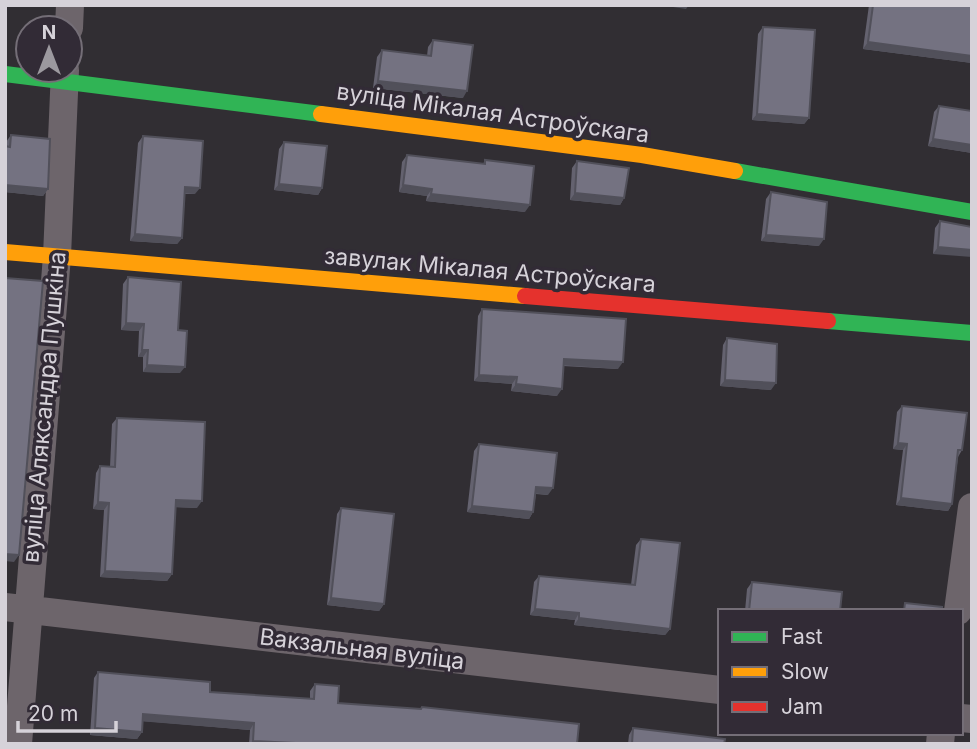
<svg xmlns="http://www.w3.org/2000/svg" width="977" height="749" font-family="Inter,sans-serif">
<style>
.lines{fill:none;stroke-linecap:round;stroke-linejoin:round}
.street{stroke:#6d656b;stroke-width:28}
.fast{stroke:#30b455;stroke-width:16}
.slow{stroke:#ff9f0a;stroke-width:16}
.jam{stroke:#e5322d;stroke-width:16}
.wall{fill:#64626f}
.shaded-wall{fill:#51505a}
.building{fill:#747281;stroke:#51505a;stroke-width:2}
.labels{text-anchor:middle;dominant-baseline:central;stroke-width:7;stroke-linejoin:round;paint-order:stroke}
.street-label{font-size:23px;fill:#d6d2d9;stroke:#322b36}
</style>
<rect width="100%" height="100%" fill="#312e33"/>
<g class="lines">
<path class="street" d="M 69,28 L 70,5
M 5,607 L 720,690
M 958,611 L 972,507
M 961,718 L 972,719
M 18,744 L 57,256 L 65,70
M 940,744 L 941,733"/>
<path class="fast" d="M 5,74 L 321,114
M 735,171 L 972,212
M 828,321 L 972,333"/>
<path class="slow" d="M 321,114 L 642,155 L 735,171
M 5,252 L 525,296"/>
<path class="jam" d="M 525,296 L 828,321"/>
</g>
<path class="wall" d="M 869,5 L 972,6 L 972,63 L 863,49 Z
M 763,27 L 809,118 L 804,124 L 752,120 L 758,34 Z
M 433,40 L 463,98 L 373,88 L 377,57 L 382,50 L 427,56 L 428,47 Z
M 939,106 L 972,111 L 972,153 L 928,146 L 934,112 Z
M 11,135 L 48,189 L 43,196 L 5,192 L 5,146 L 6,142 Z
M 143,136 L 195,194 L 185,194 L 182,238 L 177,244 L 130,241 L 138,143 Z
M 284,142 L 322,188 L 318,195 L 274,190 L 279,149 Z
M 407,155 L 483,164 L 485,160 L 525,212 L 426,201 L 427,196 L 399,192 L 402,162 Z
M 577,161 L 624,198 L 620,205 L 570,200 L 572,168 Z
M 771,192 L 819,246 L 761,241 L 766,199 Z
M 940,221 L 972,227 L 933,254 L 935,228 Z
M 128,277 L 178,330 L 180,373 L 143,372 L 143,357 L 138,357 L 139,331 L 121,330 L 123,284 Z
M 482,309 L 618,369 L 563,366 L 557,396 L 511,391 L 512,384 L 474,381 L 478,316 Z
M 727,338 L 771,390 L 720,386 L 723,345 Z
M 902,406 L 962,450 L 958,457 L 952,504 L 948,511 L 896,505 L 903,450 L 893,449 L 897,412 Z
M 117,418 L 197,508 L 175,507 L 172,574 L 167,581 L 100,577 L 104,510 L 93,509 L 96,473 L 100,466 L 110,467 L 112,424 Z
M 479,444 L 548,495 L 536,494 L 533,512 L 529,519 L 467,512 L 474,451 Z
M 341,508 L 384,604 L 379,611 L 327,605 L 337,514 Z
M 641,539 L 670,629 L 665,635 L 574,625 L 575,620 L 530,615 L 534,582 L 539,576 L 631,585 L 636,545 Z
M 752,582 L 840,611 L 745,611 L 747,589 Z
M 98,672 L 210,692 L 310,699 L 310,691 L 315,684 L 338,703 L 420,709 L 422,707 L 577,744 L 249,744 L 250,730 L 143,721 L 142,732 L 137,739 L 90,735 L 94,678 Z
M 633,728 L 724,744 L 628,744 L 629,735 Z"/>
<path class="shaded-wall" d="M 660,5 L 689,5 L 686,9 Z
M 868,42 L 972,56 L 972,63 L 863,49 Z
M 378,81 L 467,91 L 463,98 L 373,88 Z
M 757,114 L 809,118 L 804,124 L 752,120 Z
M 933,139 L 972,145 L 972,153 L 928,146 Z
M 279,184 L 322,188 L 318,195 L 274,190 Z
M 5,185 L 48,189 L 43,196 L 5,192 Z
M 403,185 L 432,189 L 427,196 L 399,192 Z
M 185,187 L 200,188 L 195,194 L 180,193 Z
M 575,193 L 624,198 L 620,205 L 570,200 Z
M 431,194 L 530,205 L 525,212 L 426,201 Z
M 135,234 L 182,238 L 177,244 L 130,241 Z
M 766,235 L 824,239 L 819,246 L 761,241 Z
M 938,247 L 972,250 L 972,257 L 933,254 Z
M 126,323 L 144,324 L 139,331 L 121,330 Z
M 142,350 L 148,350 L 143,357 L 138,357 Z
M 564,359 L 623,362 L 618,369 L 559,365 Z
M 147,365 L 185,367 L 180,373 L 143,372 Z
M 479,375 L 517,377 L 512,384 L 474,381 Z
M 725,380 L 776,383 L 771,390 L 720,386 Z
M 516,384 L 562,389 L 557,396 L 511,391 Z
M 898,443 L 907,444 L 903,450 L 893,449 Z
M 536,487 L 553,488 L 548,495 L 532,493 Z
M 901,498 L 952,504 L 948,511 L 896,505 Z
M 176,500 L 202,501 L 197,508 L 171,507 Z
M 98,502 L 109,503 L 104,510 L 93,509 Z
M 472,506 L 533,512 L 529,519 L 467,512 Z
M 5,554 L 19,555 L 14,562 L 5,561 Z
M 105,571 L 172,574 L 167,581 L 100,577 Z
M 331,598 L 384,604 L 379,611 L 327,605 Z
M 535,609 L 579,613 L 575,620 L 530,615 Z
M 579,618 L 670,629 L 665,635 L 574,625 Z
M 143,714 L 254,723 L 250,730 L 138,721 Z
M 95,728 L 142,732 L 137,739 L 90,735 Z
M 253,741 L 316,744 L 251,744 Z"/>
<path class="building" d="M 873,5 L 972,6 L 972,56 L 868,42 Z
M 763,27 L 815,30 L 809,118 L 757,114 Z
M 433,40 L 473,45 L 467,91 L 378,81 L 382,50 L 431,56 Z
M 939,106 L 972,111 L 972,145 L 933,139 Z
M 11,135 L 50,139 L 48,189 L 5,185 L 5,146 L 10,147 Z
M 143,136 L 203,141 L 200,188 L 185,187 L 182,238 L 135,234 Z
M 284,142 L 327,146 L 322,188 L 279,184 Z
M 407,155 L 485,164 L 485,160 L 534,166 L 530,205 L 431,194 L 432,189 L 403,185 Z
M 577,161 L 629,168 L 624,198 L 575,193 Z
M 771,192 L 827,202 L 824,239 L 766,235 Z
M 940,221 L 972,227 L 972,250 L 938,247 Z
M 128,277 L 181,282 L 178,330 L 187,331 L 185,367 L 147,365 L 148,350 L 142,350 L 144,324 L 126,323 Z
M 5,278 L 43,281 L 19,555 L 5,554 Z
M 482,309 L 626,319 L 623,362 L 564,359 L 562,389 L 516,384 L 517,377 L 479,375 Z
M 727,338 L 777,344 L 776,383 L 725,380 Z
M 902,406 L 967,413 L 962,450 L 958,450 L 952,504 L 901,498 L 907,444 L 898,443 Z
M 117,418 L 205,422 L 202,501 L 176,500 L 172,574 L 105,571 L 109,503 L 98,502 L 100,466 L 115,467 Z
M 479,444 L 557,453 L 553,488 L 536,487 L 533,512 L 472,506 Z
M 341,508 L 394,514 L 384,604 L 331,598 Z
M 641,539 L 680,543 L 670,629 L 579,618 L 579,613 L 535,609 L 539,576 L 635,585 Z
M 752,582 L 842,592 L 840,611 L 749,611 Z
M 905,603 L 942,607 L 942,611 L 904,611 Z
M 98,672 L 210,682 L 210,692 L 314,699 L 315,684 L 339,686 L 338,703 L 421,709 L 422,707 L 579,724 L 577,744 L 316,744 L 253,741 L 254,723 L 143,714 L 142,732 L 95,728 Z
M 633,728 L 725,739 L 724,744 L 632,744 Z"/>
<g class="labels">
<g class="street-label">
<text transform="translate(493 113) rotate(8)">вуліца Мікалая Астроўскага</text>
<text transform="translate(490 270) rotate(5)">завулак Мікалая Астроўскага</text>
<text transform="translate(44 407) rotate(-85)">вуліца Аляксандра Пушкіна</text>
<text transform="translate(362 649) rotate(7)">Вакзальная вуліца</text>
</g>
</g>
<rect width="977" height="749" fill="none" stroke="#d6d2d9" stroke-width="14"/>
<rect x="718" y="609" width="245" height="126" fill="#322b36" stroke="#746e77" stroke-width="2"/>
<rect x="732" y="632" width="35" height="10" fill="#30b455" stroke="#746e77" stroke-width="2"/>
<text x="781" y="644" font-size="21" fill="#d6d2d9">Fast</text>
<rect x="732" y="667" width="35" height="10" fill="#ff9f0a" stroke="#746e77" stroke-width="2"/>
<text x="781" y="679" font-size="21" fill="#d6d2d9">Slow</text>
<rect x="732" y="702" width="35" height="10" fill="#e5322d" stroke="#746e77" stroke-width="2"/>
<text x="781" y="714" font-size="21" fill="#d6d2d9">Jam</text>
<g transform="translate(49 49)"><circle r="33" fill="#322b36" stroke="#746e77" stroke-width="2"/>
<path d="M0-5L12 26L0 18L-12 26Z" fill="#9c999f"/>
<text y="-10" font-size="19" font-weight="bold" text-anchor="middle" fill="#d6d2d9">N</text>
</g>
<path d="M18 721v10h98v-10" fill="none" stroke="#d6d2d9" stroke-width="3.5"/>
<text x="28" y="721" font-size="21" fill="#d6d2d9" stroke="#322b36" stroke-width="5" paint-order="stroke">20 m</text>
</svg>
